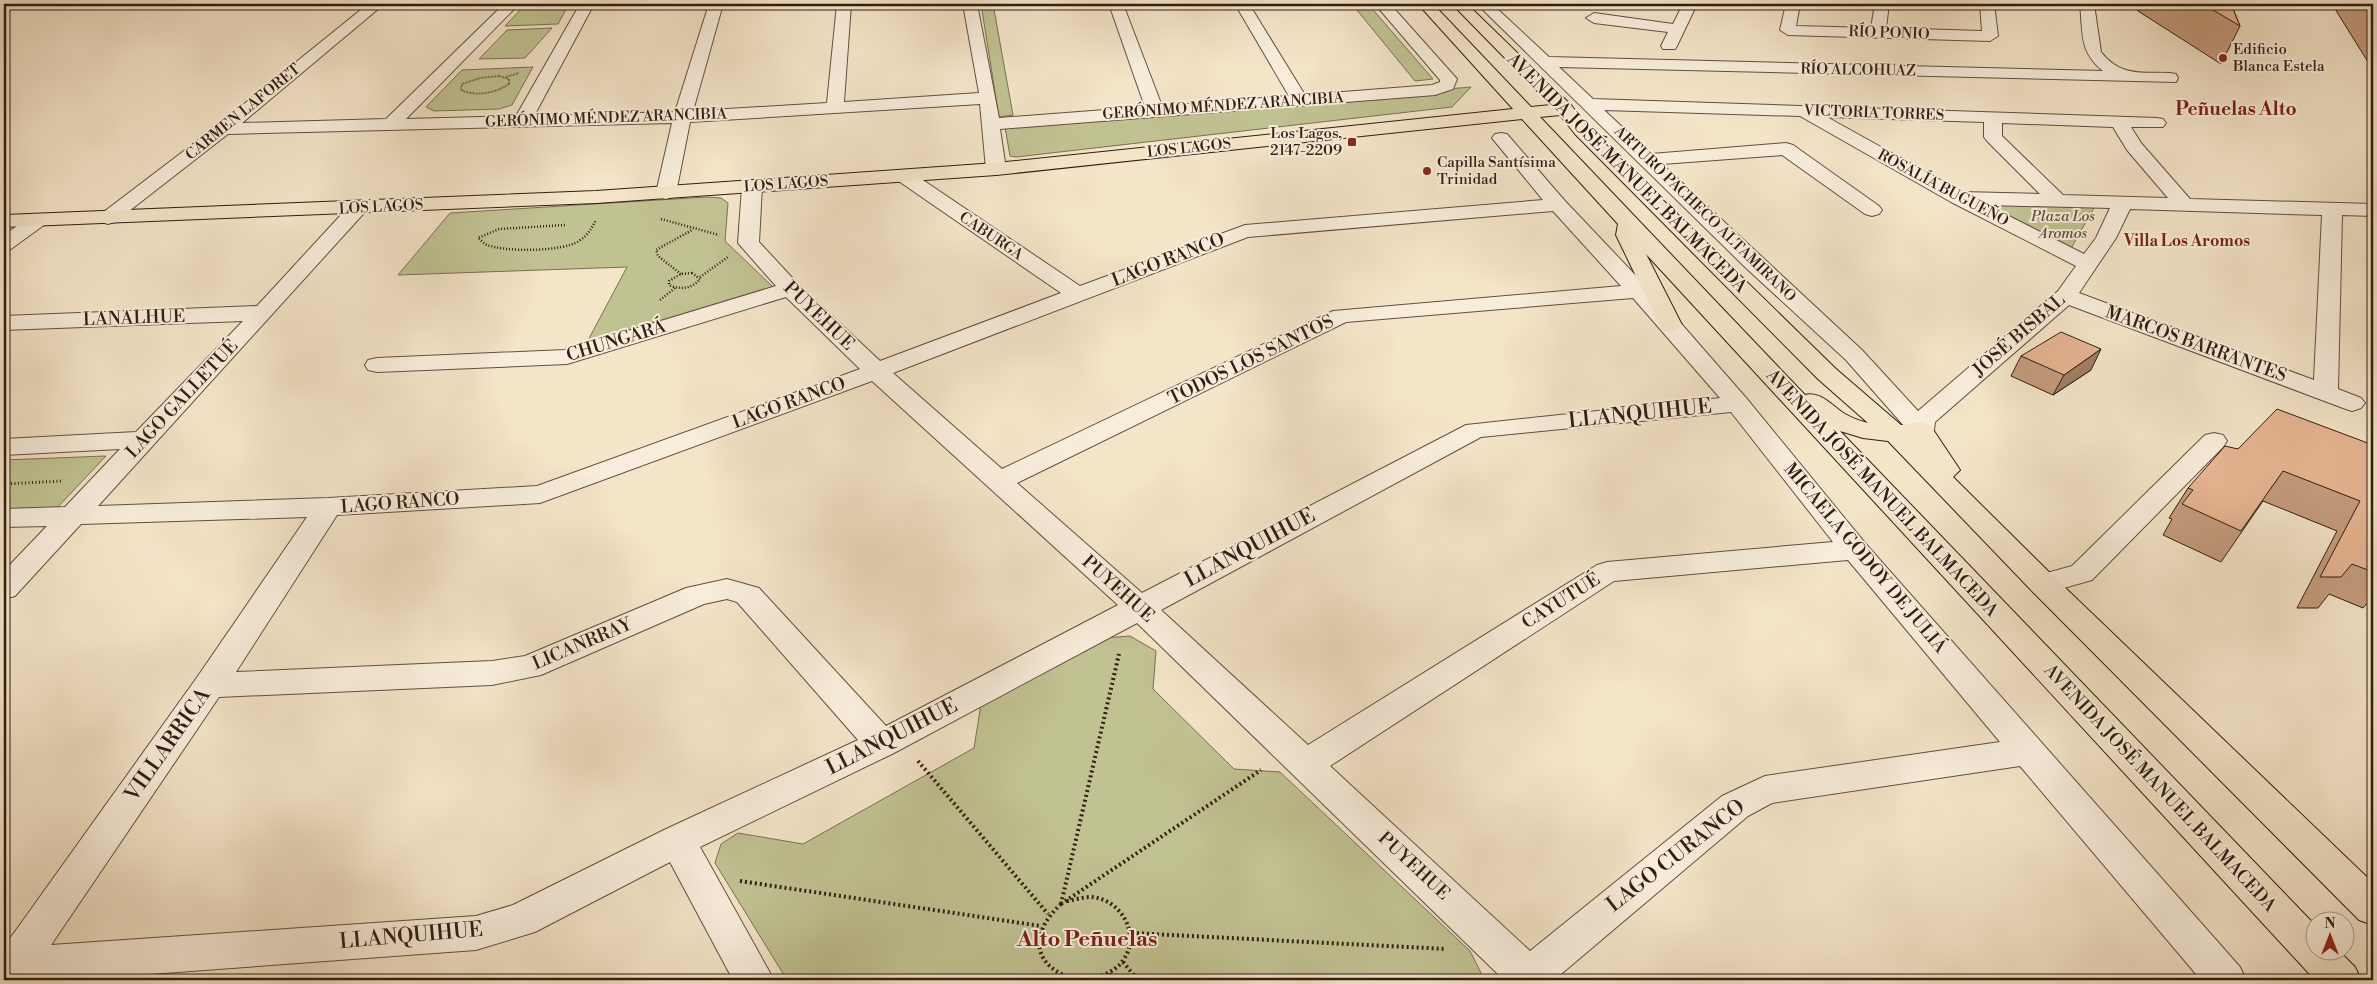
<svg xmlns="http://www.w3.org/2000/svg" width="2377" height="984" font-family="'Libre Bodoni',serif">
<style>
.green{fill:#c1c292;stroke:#797052}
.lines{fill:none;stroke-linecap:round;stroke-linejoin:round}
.minor-casing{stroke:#624f3f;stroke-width:2}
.major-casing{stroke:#311d11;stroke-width:2}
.path-far3{stroke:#311d11;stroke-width:2;stroke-dasharray:0.5 1;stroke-linecap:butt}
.path-far2{stroke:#311d11;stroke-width:2.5;stroke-dasharray:1 2;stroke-linecap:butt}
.path-far1{stroke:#311d11;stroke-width:3;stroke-dasharray:1 2.5;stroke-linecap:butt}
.path{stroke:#311d11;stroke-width:4;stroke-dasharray:2 3;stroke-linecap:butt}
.minor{fill:#f8eddb;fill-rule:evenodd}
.major{fill:#f4e4c8;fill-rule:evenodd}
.wall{fill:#c59c7d;stroke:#311d11}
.shaded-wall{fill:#a07f66;stroke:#311d11}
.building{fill:#e5b591;stroke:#311d11}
.poi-dot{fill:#8f2418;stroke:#f8eddb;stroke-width:2}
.labels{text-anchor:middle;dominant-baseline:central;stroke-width:4;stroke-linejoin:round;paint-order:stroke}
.far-street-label{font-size:15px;fill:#311d11;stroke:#f8eddb}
.far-poi-label{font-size:15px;fill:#311d11;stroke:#f8eddb;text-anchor:start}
.far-park-label{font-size:15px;font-style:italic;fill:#5c4f38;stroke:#f8eddb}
.far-neighbourhood-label{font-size:16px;font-weight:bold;fill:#7a1f14;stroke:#f8eddb}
.street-label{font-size:18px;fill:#311d11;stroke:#f8eddb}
.far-district-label{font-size:19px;font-weight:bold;fill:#7a1f14;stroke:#f8eddb}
.near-street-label{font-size:21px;fill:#311d11;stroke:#f8eddb}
.near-neighbourhood-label{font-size:22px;font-weight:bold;fill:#7a1f14;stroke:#f8eddb}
</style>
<rect width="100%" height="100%" fill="#f4e4c8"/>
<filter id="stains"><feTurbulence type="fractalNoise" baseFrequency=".004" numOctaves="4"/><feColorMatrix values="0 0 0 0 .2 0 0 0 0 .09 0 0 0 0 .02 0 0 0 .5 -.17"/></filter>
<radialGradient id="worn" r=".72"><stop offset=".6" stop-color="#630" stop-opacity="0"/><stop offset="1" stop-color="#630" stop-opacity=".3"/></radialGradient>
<path class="green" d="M 526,4 L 569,4 L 558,24 L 505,26 Z
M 981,4 L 993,4 L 1013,115 L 999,117 Z
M 1352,4 L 1368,4 L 1433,79 L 1415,81 Z
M 552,28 L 525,58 L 479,59 L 507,30 Z
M 533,67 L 512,105 L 499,109 L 434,111 L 426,107 L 462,70 Z
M 1471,87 L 1452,107 L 1016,157 L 1010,156 L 1005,127 Z
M 707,197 L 721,198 L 728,203 L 725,241 L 773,287 L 585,346 L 627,267 L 398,275 L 450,213 Z
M 1985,203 L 2095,206 L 2070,250 L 1985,208 Z
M 106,456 L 55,510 L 4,512 L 4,460 Z
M 1130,636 L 1156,651 L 1153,689 L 1234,769 L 1280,772 L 1470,951 L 1481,973 L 1482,980 L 787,980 L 715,863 L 721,844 L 738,833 L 803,844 L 974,748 L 981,704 L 1104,638 Z"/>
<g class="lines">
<g class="minor-casing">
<path id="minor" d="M 368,4 L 384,4 L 242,123 L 386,119 L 504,4 L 519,4 L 406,119 L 516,116 L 580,4 L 594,4 L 534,116 L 675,112 L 709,4 L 723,4 L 693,111 L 827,103 L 837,4 L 851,4 L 844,102 L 979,93 L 963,4 L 977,4 L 999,118 L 1145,107 L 1109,4 L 1123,4 L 1162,106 L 1289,96 L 1235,4 L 1249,4 L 1305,95 L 1432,85 L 1440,82 L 1440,80 L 1375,4 L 1390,4 L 1457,79 L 1453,89 L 1435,95 L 1000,129 L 1006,169 L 1003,173 L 996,175 L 989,173 L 986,169 L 980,104 L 690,122 L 676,193 L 673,197 L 666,199 L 659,197 L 656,193 L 672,123 L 228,134 L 115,222 L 108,224 L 101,222 L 98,218 L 101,214 L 218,125 Z
M 1477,4 L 1492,4 L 1549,57 L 2103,71 C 2079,52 2083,33 2080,4 L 2094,4 L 2101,52 C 2121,77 2141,72 2170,73 L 2176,74 L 2178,78 L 2176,82 L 1559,67 L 1593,99 L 2157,118 L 2163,119 L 2166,123 L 2163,127 L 2131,127 L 2141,143 L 2190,199 L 2373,204 L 2373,216 L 2342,215 L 2338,389 L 2361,398 L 2365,403 L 2361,408 L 2352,411 L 2343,408 L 2069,305 L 1935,422 L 1934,430 L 1930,435 L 1921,438 L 1912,435 L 1846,360 L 1746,268 ZM 1604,110 L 1800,116 L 1951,202 L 2076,266 L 2058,291 L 1918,411 L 1862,350 L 1662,164 L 1782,155 L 1865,214 L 1872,216 L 1879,214 L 1882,210 L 1879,206 L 1793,145 L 1786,143 L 1651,154 ZM 1827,117 L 1984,122 L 1984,137 L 1987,141 L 2040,194 L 1962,192 ZM 2002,123 L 2113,127 L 2127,150 L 2168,198 L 2063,195 L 2002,136 ZM 1987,205 L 2110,208 L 2096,238 L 2084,254 ZM 2130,209 L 2322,215 L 2314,380 L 2079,293 L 2116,238 Z
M 1683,4 L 1697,4 L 1677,46 L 1675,49 L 1663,49 L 1661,46 L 1668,32 L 1594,23 L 1586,18 L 1594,13 L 1673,24 Z
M 1786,4 L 1800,4 L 1796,26 L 1871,28 L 1875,4 L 1889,4 L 1886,28 L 1982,31 L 1980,4 L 1994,4 L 1998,36 L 1990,41 L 1788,35 L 1780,30 Z
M 1501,133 L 1507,134 L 1565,201 L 1678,320 L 1747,399 L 1865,543 L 2240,967 L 2246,980 L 2201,980 L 2020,766 L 1772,803 L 1748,816 L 1554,980 L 1504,980 L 1137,623 L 894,753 L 700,847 L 774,980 L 733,980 L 670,862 L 535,932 L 476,950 L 69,980 L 4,980 L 4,947 L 198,676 L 307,517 L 81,524 L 15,596 L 4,599 L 4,571 L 47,526 L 4,527 L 4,509 L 65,507 L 120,449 L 4,455 L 4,439 L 136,432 L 243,321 L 4,330 L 4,316 L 257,306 L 351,204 L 358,202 L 365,204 L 368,208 L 365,212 L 98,506 L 328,498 L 537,486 L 860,369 L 786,297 L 567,364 L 377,372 L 368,370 L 365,365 L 368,360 L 377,358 L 565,350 L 776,286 L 738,243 L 742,187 L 745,183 L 752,181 L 759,183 L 762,187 L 759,242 L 798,284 L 880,361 L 1061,293 L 897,180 L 894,176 L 897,172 L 904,170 L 911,172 L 1080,286 L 1245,225 L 1543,200 L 1492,138 L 1495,134 ZM 1553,211 L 1621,286 L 1333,311 L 1002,469 L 893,373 L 1248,237 ZM 1633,298 L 1720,398 L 1466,425 L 1142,593 L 1017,483 L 1346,322 ZM 872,381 L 1118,605 L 886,726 L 759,588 L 727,579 L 686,588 L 525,656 L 492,661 L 236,672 L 337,515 L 540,503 ZM 1731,412 L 1833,542 L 1607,562 L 1597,565 L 1308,745 L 1161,610 L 1481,437 ZM 1848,560 L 2000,742 L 1765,776 L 1722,796 L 1530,951 L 1330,766 L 1614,581 ZM 727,599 L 737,602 L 858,740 L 664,830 L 513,905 L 476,916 L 51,945 L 219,697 L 492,685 L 541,675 L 704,604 Z
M 37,215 L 44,217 L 47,221 L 44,225 L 11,249 L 4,251 L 4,235 L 30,217 Z
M 2214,433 L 2223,435 L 2227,441 L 2223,447 L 2092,580 L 2043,594 L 2032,591 L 2028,584 L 2032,577 L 2072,566 L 2205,435 Z"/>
</g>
<g class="major-casing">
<path id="major" d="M 1418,4 L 1433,4 L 1531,107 L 1551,105 L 1452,4 L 1467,4 L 1571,105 L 1587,126 L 1836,369 L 1901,425 L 1921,422 L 1930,425 L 1960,470 L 1953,477 L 2054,577 L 2373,883 L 2373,925 L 2359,920 L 2032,591 L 1888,441 L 1863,438 L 1840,431 L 2314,924 L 2314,952 L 2340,952 L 2355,967 L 2361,980 L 2315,980 L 1646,254 L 1682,325 L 1678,330 L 1670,332 L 1662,330 L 1616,235 L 1618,224 L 1522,119 L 996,175 L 596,203 L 4,227 L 4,215 L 596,191 L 996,163 L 1513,109 ZM 1560,115 L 1575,134 L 1818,379 L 1868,423 C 1860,421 1852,418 1845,414 C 1832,406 1821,391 1805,395 L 1540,117 Z"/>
</g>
<path class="path-far3" d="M 499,76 L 509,79 L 509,84 C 495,93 477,97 461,90 L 462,84 L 480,78 Z
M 506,77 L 519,73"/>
<path class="path-far2" d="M 661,219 L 719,235
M 565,225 L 499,229 L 478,238 C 481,240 484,244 487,245 C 506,252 562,252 579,241 C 588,235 591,229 596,220
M 692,273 L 700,279 C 692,289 680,290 669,285 L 669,281 L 681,274 Z
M 681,274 L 658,256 L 656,250 L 692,230
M 700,277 L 728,257
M 660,300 L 675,288"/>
<path class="path-far1" d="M 4,484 L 63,481"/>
<path class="path" d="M 918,761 L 1048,914
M 740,881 L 1041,926
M 1067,901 C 1074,900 1083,897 1090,897 C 1120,898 1141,933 1124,959 C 1116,972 1101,976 1088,980
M 1061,904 L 1119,654
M 1061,904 L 1261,770
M 1061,904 C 1028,935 1032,967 1077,980
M 1132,933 L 1446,949
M 1123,962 L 1138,980
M 1109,980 L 1111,973"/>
<use href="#minor" class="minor"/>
<use href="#major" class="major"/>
</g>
<path class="wall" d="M 2136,4 L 2231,4 L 2240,26 L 2221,64 L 2138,11 Z
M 2332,4 L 2373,4 L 2373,70 Z
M 2021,356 L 2091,370 L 2053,395 L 2011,376 Z
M 2373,445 L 2373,596 L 2363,608 L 2329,594 L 2318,608 L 2297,608 L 2337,531 L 2263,501 L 2221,562 L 2163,535 L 2172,519 L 2169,518 L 2188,488 L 2238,449 Z"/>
<path class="shaded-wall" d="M 2101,349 L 2091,370 L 2053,395 L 2064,375 Z"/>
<path class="building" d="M 2203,4 L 2231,4 L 2240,26 Z
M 2061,332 L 2101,349 L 2064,375 L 2021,356 Z
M 2277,409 L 2373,445 L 2373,536 L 2372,538 L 2373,538 L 2373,572 L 2352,564 L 2341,577 L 2320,577 L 2360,501 L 2283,471 L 2241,531 L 2182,504 L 2193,490 L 2188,488 L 2225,446 L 2238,449 Z"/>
<g class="poi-dot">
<circle cx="2223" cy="58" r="5"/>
<rect x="1347" y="137" width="10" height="10" rx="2.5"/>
<circle cx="1427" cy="171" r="5"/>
</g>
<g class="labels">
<g class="far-street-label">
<text transform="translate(1889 33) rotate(2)">RÍO PONIO</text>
<text transform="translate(1858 70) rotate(1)">RÍO ALCOHUAZ</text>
<text transform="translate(1223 106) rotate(-4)">GERÓNIMO MÉNDEZ ARANCIBIA</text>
<text transform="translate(243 112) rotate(-39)">CARMEN LAFORET</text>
<text transform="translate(1874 113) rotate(2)">VICTORIA TORRES</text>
<text transform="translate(606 118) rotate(-2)">GERÓNIMO MÉNDEZ ARANCIBIA</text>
<text transform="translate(1189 148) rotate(-6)">LOS LAGOS</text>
<text transform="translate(786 184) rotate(-4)">LOS LAGOS</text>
<text transform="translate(1943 188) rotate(28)">ROSALÍA BUGUEÑO</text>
<text transform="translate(381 207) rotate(-3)">LOS LAGOS</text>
<text transform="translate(1705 214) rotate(44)">ARTURO PACHECO ALTAMIRANO</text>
<text transform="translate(991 236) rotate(34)">CABURGA</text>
</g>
<g class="far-poi-label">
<text x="2233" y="49">Edificio<tspan x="2233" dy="17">Blanca Estela</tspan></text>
<text x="1342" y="133" text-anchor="end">Los Lagos,<tspan x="1342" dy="17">2147-2209</tspan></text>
<text x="1437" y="162">Capilla Santísima<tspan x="1437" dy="17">Trinidad</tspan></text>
</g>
<g class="far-park-label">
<text x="2063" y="216">Plaza Los<tspan x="2063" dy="17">Aromos</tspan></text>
</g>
<g class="far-neighbourhood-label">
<text x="2187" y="241">Villa Los Aromos</text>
</g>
<g class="street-label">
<text transform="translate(1627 173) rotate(45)">AVENIDA JOSÉ MANUEL BALMACEDA</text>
<text transform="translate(1168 260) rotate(-21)">LAGO RANCO</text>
<text transform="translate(819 316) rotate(44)">PUYEHUE</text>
<text transform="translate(134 318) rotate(-2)">LANALHUE</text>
<text transform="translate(2019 335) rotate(-41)">JOSÉ BISBAL</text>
<text transform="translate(616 341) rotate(-17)">CHUNGARÁ</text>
<text transform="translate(2196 344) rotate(20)">MARCOS BARRANTES</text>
<text transform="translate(1251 360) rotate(-26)">TODOS LOS SANTOS</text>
<text transform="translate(182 399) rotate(-47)">LAGO GALLETUÉ</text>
<text transform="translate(789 403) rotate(-20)">LAGO RANCO</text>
<text transform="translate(1882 493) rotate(47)">AVENIDA JOSÉ MANUEL BALMACEDA</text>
<text transform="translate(400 503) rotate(-4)">LAGO RANCO</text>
<text transform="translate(1865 558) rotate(50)">MICAELA GODOY DE JULIÁ</text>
<text transform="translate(1118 589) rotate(42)">PUYEHUE</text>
<text transform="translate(1561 601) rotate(-32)">CAYUTUÉ</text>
<text transform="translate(582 644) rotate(-23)">LICANRRAY</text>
<text transform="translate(2160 788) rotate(47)">AVENIDA JOSÉ MANUEL BALMACEDA</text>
<text transform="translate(1414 866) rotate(43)">PUYEHUE</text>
</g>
<g class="far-district-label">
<text x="2236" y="109">Peñuelas Alto</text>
</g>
<g class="near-street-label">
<text transform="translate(1640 414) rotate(-6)">LLANQUIHUE</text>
<text transform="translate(1250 548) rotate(-28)">LLANQUIHUE</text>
<text transform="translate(892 737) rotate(-27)">LLANQUIHUE</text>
<text transform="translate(168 745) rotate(-55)">VILLARRICA</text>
<text transform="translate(1676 856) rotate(-38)">LAGO CURANCO</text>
<text transform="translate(411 936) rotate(-5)">LLANQUIHUE</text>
</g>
<g class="near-neighbourhood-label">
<text x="1087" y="939">Alto Peñuelas</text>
</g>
</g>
<rect width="2377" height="984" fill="none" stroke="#f4e4c8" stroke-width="20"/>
<rect x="5" y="5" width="2367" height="974" fill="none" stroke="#311d11" stroke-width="2.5"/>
<rect x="10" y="10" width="2357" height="964" fill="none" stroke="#311d11"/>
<g transform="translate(2330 936)"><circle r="24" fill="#f8eddb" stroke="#a89a8a"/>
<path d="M0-4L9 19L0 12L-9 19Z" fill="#8f2418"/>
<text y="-8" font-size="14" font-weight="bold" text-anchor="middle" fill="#311d11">N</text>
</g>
<rect width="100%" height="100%" filter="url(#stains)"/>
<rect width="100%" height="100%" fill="url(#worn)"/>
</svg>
